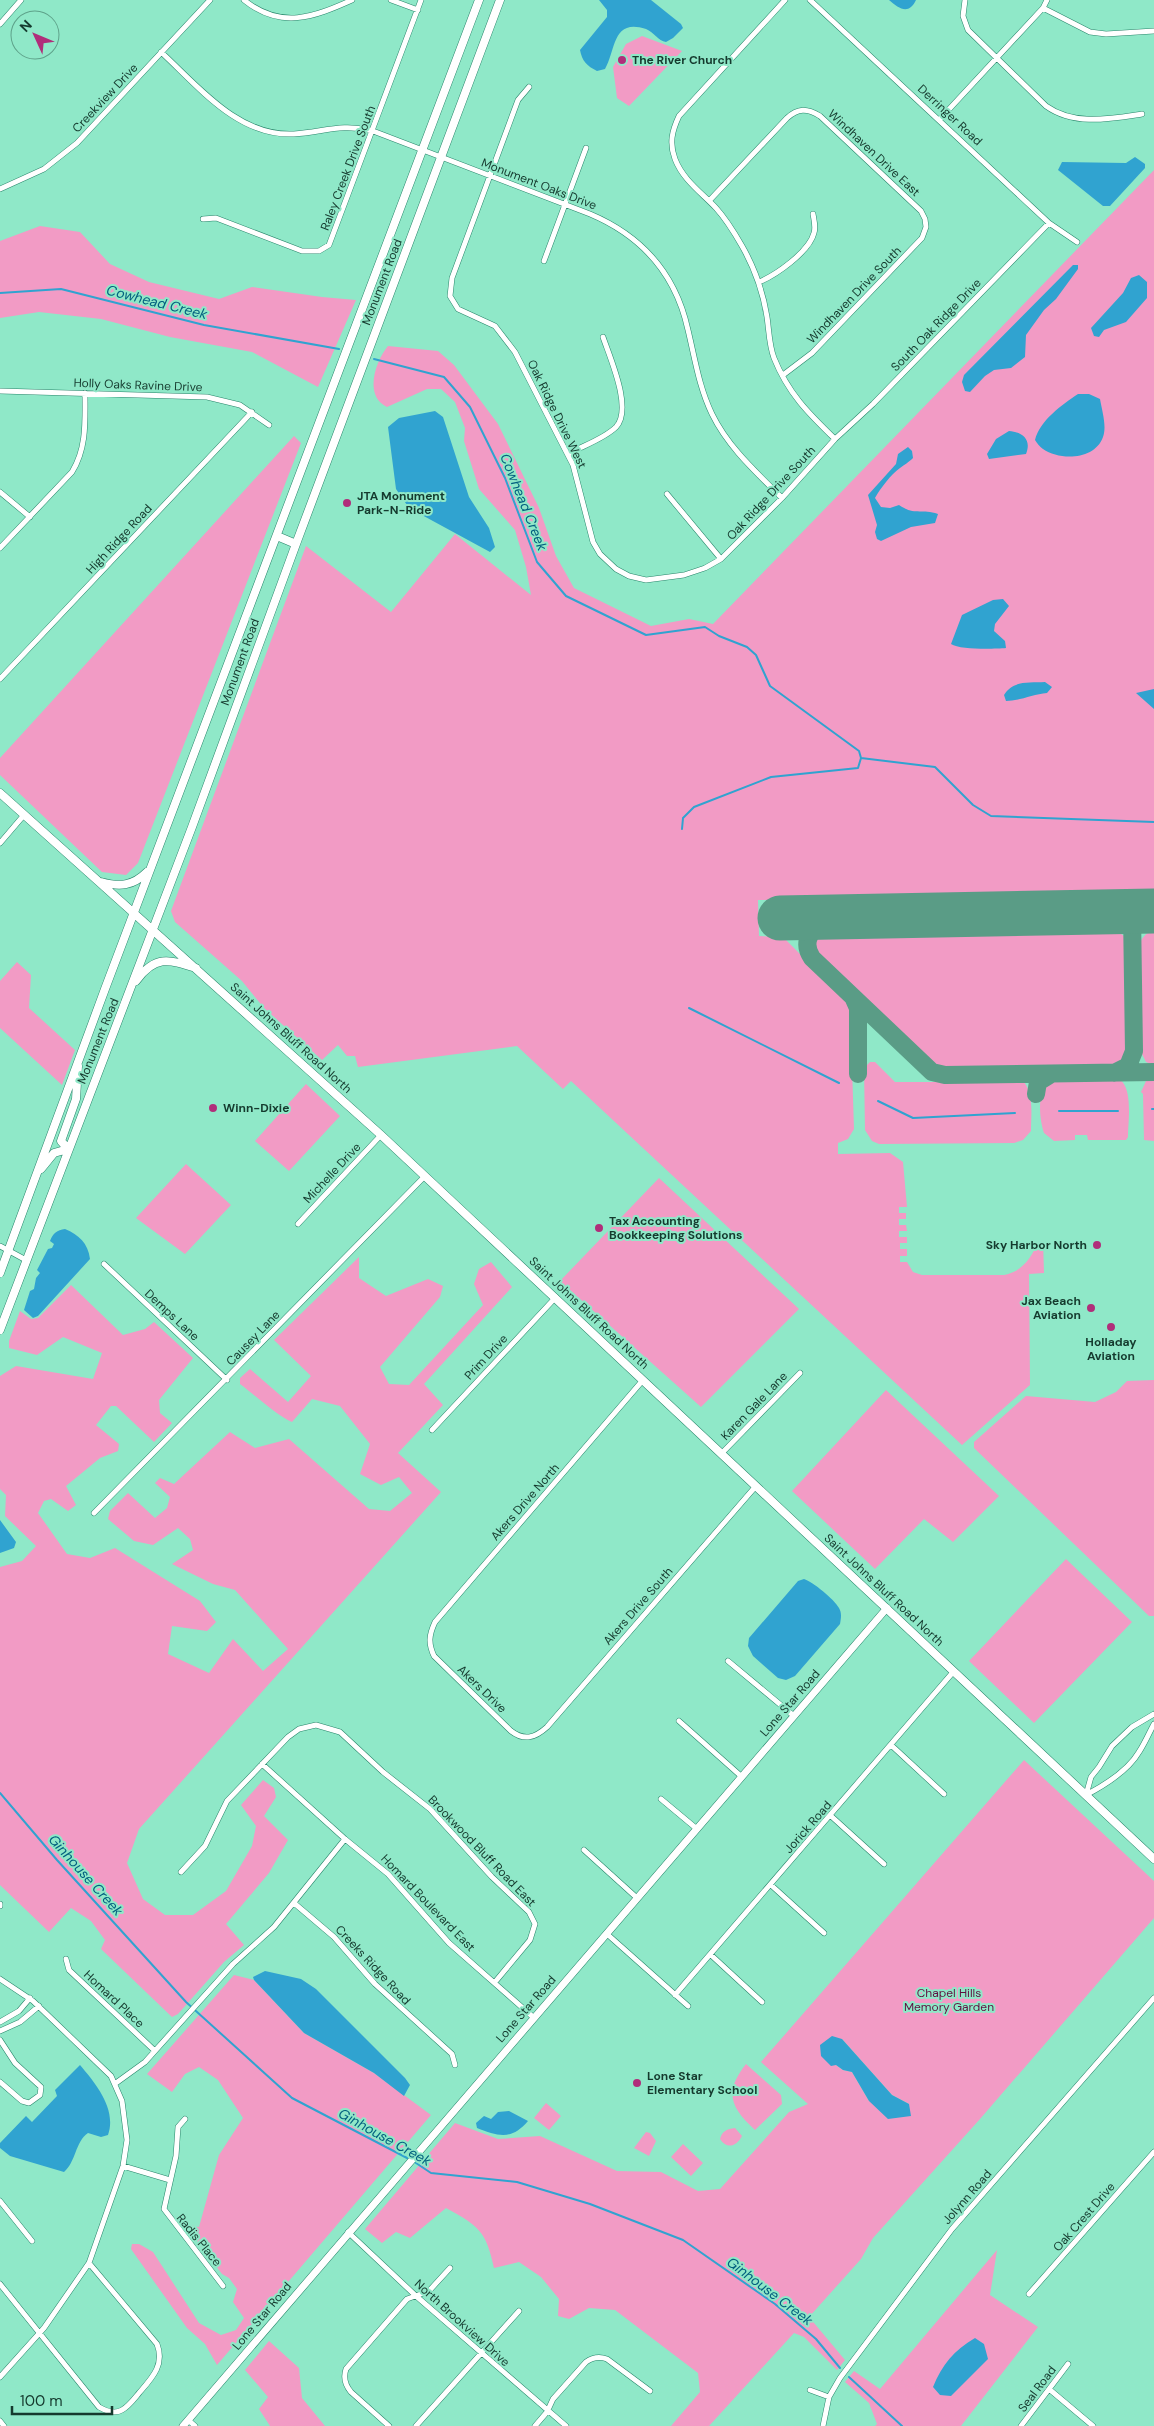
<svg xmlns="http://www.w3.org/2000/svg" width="1154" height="2426" font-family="'DM Sans',sans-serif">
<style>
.green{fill:#f29bc5;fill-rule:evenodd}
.water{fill:#30a3d0}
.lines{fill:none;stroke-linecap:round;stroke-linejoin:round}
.stream{stroke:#30a3d0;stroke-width:2}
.taxiway{stroke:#5a9c86;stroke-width:18}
.runway{stroke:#5a9c86;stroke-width:45}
.minor-casing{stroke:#27856a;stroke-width:6}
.tertiary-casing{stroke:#27856a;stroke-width:8}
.secondary-casing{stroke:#27856a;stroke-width:9}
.minor{stroke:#fff;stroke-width:5}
.tertiary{stroke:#fff;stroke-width:7}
.secondary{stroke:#fff;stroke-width:8}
.poi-dot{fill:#b02e7a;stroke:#8fe8c8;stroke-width:2}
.labels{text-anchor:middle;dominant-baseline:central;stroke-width:4;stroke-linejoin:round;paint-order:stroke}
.poi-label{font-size:12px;font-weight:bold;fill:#153a2e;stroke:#8fe8c8;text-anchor:start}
.street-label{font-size:12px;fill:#153a2e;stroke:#8fe8c8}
.park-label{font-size:12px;fill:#601341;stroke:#8fe8c8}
.water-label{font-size:14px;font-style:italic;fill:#03607f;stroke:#8fe8c8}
</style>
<rect width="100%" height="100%" fill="#8fe8c8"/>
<path class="green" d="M 642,36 L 682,51 L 629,106 L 617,98 L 613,67 L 626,44 Z
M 1154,170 L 1154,893 L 758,900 L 759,936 L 783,937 L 850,1004 L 854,1129 L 848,1139 L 838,1143 L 838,1154 L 890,1153 L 903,1162 L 907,1207 L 899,1207 L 899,1213 L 906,1213 L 906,1219 L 899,1219 L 899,1225 L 906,1225 L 907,1231 L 899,1231 L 899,1237 L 907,1237 L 907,1243 L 900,1243 L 900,1249 L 907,1249 L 907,1256 L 900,1256 L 900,1262 L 907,1262 L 913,1272 L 922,1275 L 1004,1275 C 1021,1272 1032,1258 1037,1243 L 1043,1241 L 1044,1273 L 1029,1274 L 1030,1385 L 962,1445 L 571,1081 L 563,1089 L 517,1046 L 358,1067 L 355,1056 L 347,1056 L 338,1045 L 322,1060 L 264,1008 L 242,981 L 175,922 L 171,911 L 306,546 L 391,612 L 455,534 L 531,595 L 526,567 L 515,530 L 479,489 L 464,441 L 465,428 L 455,402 L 441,389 L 427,389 L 387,407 C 363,396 376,360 388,346 L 438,351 L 454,365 L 498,424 L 539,508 L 556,556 L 574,588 L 651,626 L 689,619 L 713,624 Z
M 40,226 L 80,232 L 110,264 L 149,282 L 219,299 L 252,287 L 322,297 L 356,300 L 318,387 L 252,352 L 170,337 L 101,319 L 39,312 L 0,318 L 0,241 Z
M 294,436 L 301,443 L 138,863 L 126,875 L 102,872 L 0,775 L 0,758 Z
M 1117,931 L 1124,936 L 1127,942 L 1128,1053 L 1122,1064 L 1098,1067 L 945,1070 L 936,1067 L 815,953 C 814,947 815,939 822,936 Z
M 1154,931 L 1154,1065 L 1146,1062 L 1141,1052 C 1139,1030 1134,962 1140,943 C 1143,936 1147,932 1154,931 Z
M 17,962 L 31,975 L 29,1008 L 75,1050 L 62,1085 L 0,1028 L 0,981 Z
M 870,1062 L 875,1062 L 895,1082 L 1024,1082 C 1034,1095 1031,1115 1031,1131 L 1023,1140 L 1014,1143 L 879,1144 L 872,1141 L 865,1130 L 864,1068 Z
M 1154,1077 L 1154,1141 L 1144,1140 L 1143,1094 L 1141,1092 L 1146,1081 Z
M 1117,1078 C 1134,1085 1128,1121 1128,1137 L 1126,1140 L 1088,1140 L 1087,1135 L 1075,1135 L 1075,1140 L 1054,1141 L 1044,1133 C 1039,1118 1036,1088 1052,1079 Z
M 306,1084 L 340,1116 L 289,1171 L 255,1141 Z
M 186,1164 L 231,1205 L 185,1254 L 136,1218 Z
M 659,1178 L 799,1309 L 701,1407 L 560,1281 Z
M 359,1257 L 359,1278 L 386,1296 L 428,1279 L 443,1286 L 440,1297 L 380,1367 L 389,1384 L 409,1385 L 483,1305 L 474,1284 L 479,1269 L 491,1262 L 512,1287 L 424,1384 L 443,1405 L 398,1453 L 441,1492 L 139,1829 L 127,1863 L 143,1899 L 165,1915 L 193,1915 L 226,1891 L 252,1846 L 256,1826 L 241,1805 L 263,1780 L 274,1788 L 276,1797 L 264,1816 L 288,1840 L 269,1873 L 226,1924 L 244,1945 L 224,1962 L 178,2014 L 172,2017 L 101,1949 L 105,1940 L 91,1921 L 71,1908 L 49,1932 L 0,1885 L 0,1567 L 22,1561 L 36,1546 L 5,1516 L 6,1495 L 0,1489 L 0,1376 L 16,1366 L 93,1379 L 102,1353 L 63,1337 L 37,1355 L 9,1348 L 9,1341 L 20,1311 L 31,1319 L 38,1318 L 71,1285 L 123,1335 L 145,1329 L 154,1322 L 193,1358 L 159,1400 L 160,1413 L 172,1423 L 154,1442 L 116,1406 L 111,1406 L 96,1425 L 119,1444 L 118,1451 L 100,1458 L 66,1486 L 76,1505 L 68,1511 L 51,1499 L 44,1501 L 38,1513 L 67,1554 L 90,1558 L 115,1548 L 200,1601 L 216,1622 L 207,1631 L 172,1626 L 168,1654 L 209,1673 L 233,1639 L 263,1671 L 288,1649 L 235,1590 L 213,1584 L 172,1564 L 193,1550 L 190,1539 L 178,1528 L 153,1545 L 134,1541 L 108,1519 L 110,1511 L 128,1493 L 155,1518 L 167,1508 L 170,1497 L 155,1483 L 160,1478 L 174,1484 L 230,1432 L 255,1448 L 289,1439 L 369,1509 L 390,1511 L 412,1493 L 399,1477 L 381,1485 L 360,1474 L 370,1444 L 340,1406 L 312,1399 L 292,1422 C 277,1416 255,1395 240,1384 L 240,1378 L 250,1369 L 288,1402 L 311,1376 L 274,1340 Z
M 1154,1380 L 1154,1616 L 1149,1616 L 974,1448 L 974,1442 L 1026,1396 L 1095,1402 L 1116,1392 L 1127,1381 Z
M 886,1390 L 999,1496 L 953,1542 L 924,1519 L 875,1569 L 792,1491 Z
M 1066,1559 L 1132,1622 L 1034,1723 L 969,1661 Z
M 1024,1760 L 1154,1881 L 1154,1918 L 980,2119 L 873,2238 L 861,2259 L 809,2317 L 845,2360 L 837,2370 L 804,2337 L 794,2333 L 709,2426 L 671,2426 L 700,2392 L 698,2373 L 615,2310 L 589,2308 L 569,2319 L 558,2316 L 559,2299 L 541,2277 L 519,2262 L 494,2268 C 486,2231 479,2226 446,2208 L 410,2238 L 396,2232 L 382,2243 L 365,2229 L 455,2123 L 498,2139 L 540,2136 L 617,2171 L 661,2172 L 698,2191 L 720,2189 L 789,2112 L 808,2104 L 761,2062 ZM 842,2039 L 892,2095 L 909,2104 L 869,2101 L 852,2072 L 843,2070 L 836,2065 Z
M 234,1975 L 254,1980 L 304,2033 L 374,2073 L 431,2115 L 217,2365 L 205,2344 L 187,2328 L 131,2249 L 132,2244 L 139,2244 L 153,2252 L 199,2323 L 221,2335 L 236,2330 L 244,2318 L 233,2302 L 237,2289 L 229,2278 L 222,2274 L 184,2224 L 199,2227 L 219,2155 L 243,2118 L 218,2080 L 199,2067 L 185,2074 L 172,2092 L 147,2074 Z
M 746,2064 L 781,2095 L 782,2104 L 755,2130 C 730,2107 724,2092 746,2064 Z
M 546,2103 L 561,2116 L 549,2130 L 534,2118 Z
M 735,2128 L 742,2136 C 737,2146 727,2150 720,2139 C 722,2131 727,2129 735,2128 Z
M 646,2132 L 650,2133 L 656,2141 L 649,2156 L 634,2148 Z
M 683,2144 L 703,2163 L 691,2176 L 671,2157 Z
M 997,2250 L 990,2295 L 1038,2327 L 961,2426 L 875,2426 L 877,2424 L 869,2403 L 845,2382 L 854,2371 L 880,2389 Z
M 269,2341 L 299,2368 L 302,2398 L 325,2426 L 270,2426 L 259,2409 L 268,2397 L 245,2370 Z"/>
<path class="water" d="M 599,0 L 651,0 L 681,24 L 683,28 L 673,38 L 666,42 C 658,41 654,32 646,29 C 612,18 616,50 605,69 L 597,71 C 587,66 582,61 580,50 L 607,17 L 607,10 Z
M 889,0 L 916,0 C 909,15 899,9 889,0 Z
M 1135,157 L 1145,164 L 1145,168 L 1110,206 L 1103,206 L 1058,170 L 1062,162 L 1126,163 Z
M 1073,265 L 1078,265 L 1078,269 L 1056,299 L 1044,310 L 1026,335 L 1025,357 L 1011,368 L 994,370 L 985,376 L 970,392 L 965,391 L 962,382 L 964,375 Z
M 1139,275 L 1147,282 L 1147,298 L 1126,322 L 1104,330 L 1099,337 L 1094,336 L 1091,328 L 1123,293 L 1131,278 Z
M 1078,394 L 1089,394 L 1100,399 C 1102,411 1107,426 1103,437 C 1095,460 1060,461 1043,449 C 1040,447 1037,443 1035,440 C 1040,420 1062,405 1078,394 Z
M 435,411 L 443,417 L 469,497 L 489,528 L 495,547 L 490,552 L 409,508 L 396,489 L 388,427 L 399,418 Z
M 1009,431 C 1022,432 1032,439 1026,454 L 989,459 L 987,454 L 996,439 Z
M 908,447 L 912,451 L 913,458 C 908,463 905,464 900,468 C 891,474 880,489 875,498 L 881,507 L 890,508 L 899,505 C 915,516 920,508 938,514 L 935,523 L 911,527 L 881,541 L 877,539 L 875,532 L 877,525 L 868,495 L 896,464 L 898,454 Z
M 1003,599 L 1009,606 L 995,624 L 994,631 L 1005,641 L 1006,648 C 994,649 960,650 951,644 L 962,615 L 993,600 Z
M 1045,682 L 1052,687 L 1047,693 C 1033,694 1020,701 1006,701 L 1004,695 C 1013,680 1029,683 1045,682 Z
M 1154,689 L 1154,709 L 1136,693 Z
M 65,1229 C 79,1235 88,1243 90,1259 L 38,1316 L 33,1318 L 24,1310 L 30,1291 L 34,1289 L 36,1278 L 40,1273 L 37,1270 L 48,1249 L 52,1248 L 54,1244 L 50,1241 C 53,1233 57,1230 65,1229 Z
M 0,1520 L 16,1542 L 14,1548 L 0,1553 Z
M 804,1579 C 813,1582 834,1599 839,1608 C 842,1613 841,1618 840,1624 L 795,1676 L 786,1680 L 778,1678 L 753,1656 L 748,1646 L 749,1638 L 798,1581 Z
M 265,1971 L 301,1979 L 316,1989 L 405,2078 L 410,2085 L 404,2096 L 374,2073 L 304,2033 L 254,1980 L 253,1977 Z
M 832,2036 L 842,2039 L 892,2095 L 909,2104 L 911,2116 L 888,2119 L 869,2101 L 852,2072 L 843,2070 L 836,2065 L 831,2066 L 821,2056 L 820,2045 Z
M 80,2065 C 96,2084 117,2109 108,2135 L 101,2137 L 88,2133 C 75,2142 76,2162 64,2172 L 10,2156 L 0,2148 L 0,2143 L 26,2116 L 32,2122 L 57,2096 L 55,2090 Z
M 509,2111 L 528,2121 C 511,2141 498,2136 477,2128 L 476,2123 L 484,2116 L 491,2119 L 498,2112 Z
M 975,2338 L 984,2344 L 988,2359 L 951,2396 L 940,2395 L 933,2387 C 942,2365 954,2350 975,2338 Z"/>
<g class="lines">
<path class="stream" d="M 0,293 L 61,289 L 204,325 L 339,349
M 374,359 L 444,377 L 470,407 L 505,478 L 537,562 L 566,596 L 646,635 L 705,627 L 719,636 L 747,647 L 756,655 L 770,686 L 859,751 L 861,758 L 858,768 L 771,777 L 694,807 L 683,818 L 682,829
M 861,758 L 935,767 L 973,805 L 991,816 L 1154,822
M 689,1008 L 839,1083
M 878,1101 L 913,1118 L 1015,1113
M 1152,1109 L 1154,1109
M 1059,1111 L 1118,1111
M 0,1793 L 57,1860 L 186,2002 L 292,2098 L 409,2159
M 413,2161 L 431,2173 L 517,2182 L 590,2204 L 683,2240 L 775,2304 L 816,2339 L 840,2368
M 849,2377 L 902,2426"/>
<path class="taxiway" d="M 828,917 C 813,928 800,940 812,958 L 932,1072 L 945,1075 L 1154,1072
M 854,999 L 858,1008 L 858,1074
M 1114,1073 L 1128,1066 L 1134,1051 L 1132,912
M 1036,1094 L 1038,1082 L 1051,1074"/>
<path class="runway" d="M 780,918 L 1154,911"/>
<g class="minor-casing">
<path id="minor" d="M 244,0 C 281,30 314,17 352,0
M 391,0 L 418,10
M 785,0 L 679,116 C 672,131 669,143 675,159 C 683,180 702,193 716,208 C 726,219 734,232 742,246 C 754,267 763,292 767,317 C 769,330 769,345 774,358 C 788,393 808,413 835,439
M 810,0 L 1049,223 L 1077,242
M 965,0 L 963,16 L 968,30 L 1046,106 C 1074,126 1109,119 1142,114
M 1043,8 L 1090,32 L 1106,34 L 1154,31
M 0,24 L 21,0
M 161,52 C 198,86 238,137 294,134 C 324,132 341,123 373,131 L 590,214 C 642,236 676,275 688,330 C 695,359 699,387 712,414 C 728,447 756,472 782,498
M 529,87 L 518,100 L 452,278 L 450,296 L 458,309 L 495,326 L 515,352 L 573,465 L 593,542 L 600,554 L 616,569 L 629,576 L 646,580 L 684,575 L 705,568 L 721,559 L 782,498 L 835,439 L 873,404 L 1049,223
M 940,119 L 1043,8 L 1047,0
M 0,189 L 44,169 L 77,143 L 210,0
M 709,201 L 787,118 C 798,108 807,108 820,116 L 921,211 L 925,219 L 926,227 L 922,238 L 812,353 L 783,375
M 203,219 L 216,218 L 302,251 L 319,251 L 329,245 L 421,0
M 544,261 L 586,148
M 759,282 C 776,275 809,252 814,233 C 816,227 814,220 813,214
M 0,391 L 207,397 L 240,405 L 269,425
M 568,454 C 582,446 604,439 616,427 C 633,409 610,358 603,337
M 0,492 L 30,517
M 667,494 L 721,559
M 0,548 L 72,472 C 87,448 85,421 85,393
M 0,679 L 252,412
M 0,843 L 24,815
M 298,1224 L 381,1135
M 0,1246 L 26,1260
M 104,1264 L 227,1380
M 643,1380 L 435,1622 C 429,1635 428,1643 434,1656 L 511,1731 C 524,1741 535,1738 547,1727 L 756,1486
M 432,1430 L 556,1297
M 722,1453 L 800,1373
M 94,1513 L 425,1176
M 728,1661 L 794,1716
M 679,1721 L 742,1777
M 891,1745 L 944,1794
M 262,1764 L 345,1839 L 388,1874 L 449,1943 L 533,2017
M 1086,1795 L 1091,1777 L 1099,1767 L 1112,1746 L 1132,1727 L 1154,1714
M 1086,1795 C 1105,1785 1128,1771 1139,1752 C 1145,1743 1149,1733 1154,1724
M 661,1799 L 697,1829
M 831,1816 L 884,1864
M 584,1850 L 637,1898
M 181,1872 L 205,1846 L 227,1801 L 288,1737 L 299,1729 L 316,1725 L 340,1732 L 383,1772 L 430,1809 L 492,1877 L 529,1912 L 535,1924 L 530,1940 L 495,1982
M 771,1885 L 824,1933
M 294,1903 L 334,1937 L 375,1984 L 452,2054 L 455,2065
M 0,1904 L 0,1906
M 607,1934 L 688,2006
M 711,1955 L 762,2002
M 66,1959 L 69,1970 L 155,2051
M 0,1979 L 33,2001 L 111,2076 L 122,2101 L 127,2140 L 123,2166 L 89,2263 L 44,2328 L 0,2377
M 675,1995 L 954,1671
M 0,2022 L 19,2011 L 30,1998
M 0,2031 L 20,2022 L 39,2006
M 0,2040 L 15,2063 L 41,2087 L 40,2095 L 29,2103 L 22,2101 L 0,2082
M 116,2083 L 145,2062 L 233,1964 L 274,1927 L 345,1839
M 185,2119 L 178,2127 L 176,2156 L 164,2209 L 223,2286
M 123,2166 L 170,2180
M 0,2201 L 32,2241
M 348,2232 L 416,2296 L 566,2426
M 0,2284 L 99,2407 C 106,2411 115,2414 122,2410 C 129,2406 134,2399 139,2393 C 152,2378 165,2365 157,2344 L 89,2263
M 1029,2294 L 1154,2152
M 1049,2389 L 1093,2426
M 810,2390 L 829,2397
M 188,2420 L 195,2426
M 0,2421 L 4,2426
M 389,2426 L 351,2392 C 345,2385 343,2378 346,2369 L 407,2299 L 429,2291 L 450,2268
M 416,2426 L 519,2311
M 535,2426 L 547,2412 L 553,2399 L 586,2362 C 593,2357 599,2356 607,2359 L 650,2391
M 823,2426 L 829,2397 L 840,2378 L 952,2229 L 1154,1998
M 1021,2426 L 1068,2364"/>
</g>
<g class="tertiary-casing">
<path id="tertiary" d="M 183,2426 L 887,1608"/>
</g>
<g class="secondary-casing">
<path id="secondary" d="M 277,536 L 296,544
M 0,793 L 381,1135 L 1154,1859
M 101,882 C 120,887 133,886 147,872
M 136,981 C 155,955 168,959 196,968
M 68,1149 L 61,1141 L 76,1099 L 78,1066
M 41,1169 L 54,1153 L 68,1149
M 0,1273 L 105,989 L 479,0
M 0,1330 L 192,827 L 296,544 L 500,0"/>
</g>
<use href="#minor" class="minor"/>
<use href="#tertiary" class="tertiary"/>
<use href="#secondary" class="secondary"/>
</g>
<g class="poi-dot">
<circle cx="622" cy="60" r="5"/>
<circle cx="347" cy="503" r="5"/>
<circle cx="213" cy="1108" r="5"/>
<circle cx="599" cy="1228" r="5"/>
<circle cx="1097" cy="1245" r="5"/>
<circle cx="1091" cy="1308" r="5"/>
<circle cx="1111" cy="1327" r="5"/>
<circle cx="637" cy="2083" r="5"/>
</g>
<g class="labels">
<g class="poi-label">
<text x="632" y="60">The River Church</text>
<text x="357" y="496">JTA Monument<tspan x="357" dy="14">Park-N-Ride</tspan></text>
<text x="223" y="1108">Winn-Dixie</text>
<text x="609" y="1221">Tax Accounting<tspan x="609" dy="14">Bookkeeping Solutions</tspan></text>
<text x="1087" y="1245" text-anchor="end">Sky Harbor North</text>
<text x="1081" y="1301" text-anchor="end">Jax Beach<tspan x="1081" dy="14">Aviation</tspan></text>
<text x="1111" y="1342" text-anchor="middle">Holladay<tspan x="1111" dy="14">Aviation</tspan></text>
<text x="647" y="2076">Lone Star<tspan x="647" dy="14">Elementary School</tspan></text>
</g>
<g class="street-label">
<text transform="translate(105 98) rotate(-47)">Creekview Drive</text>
<text transform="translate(950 115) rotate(43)">Derringer Road</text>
<text transform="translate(874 153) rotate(43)">Windhaven Drive East</text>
<text transform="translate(348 168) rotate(-69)">Raley Creek Drive South</text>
<text transform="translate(539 184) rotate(21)">Monument Oaks Drive</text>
<text transform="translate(382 282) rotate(-69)">Monument Road</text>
<text transform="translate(854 295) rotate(-46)">Windhaven Drive South</text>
<text transform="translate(936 325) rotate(-46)">South Oak Ridge Drive</text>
<text transform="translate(138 385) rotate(2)">Holly Oaks Ravine Drive</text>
<text transform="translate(557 414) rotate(64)">Oak Ridge Drive West</text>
<text transform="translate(771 493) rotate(-47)">Oak Ridge Drive South</text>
<text transform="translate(119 539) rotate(-47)">High Ridge Road</text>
<text transform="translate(240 662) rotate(-70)">Monument Road</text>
<text transform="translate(291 1038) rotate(42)">Saint Johns Bluff Road North</text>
<text transform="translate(98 1041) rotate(-68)">Monument Road</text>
<text transform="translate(332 1173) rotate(-47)">Michelle Drive</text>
<text transform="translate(589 1313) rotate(43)">Saint Johns Bluff Road North</text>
<text transform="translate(172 1315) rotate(43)">Demps Lane</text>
<text transform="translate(253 1338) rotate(-46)">Causey Lane</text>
<text transform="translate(486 1357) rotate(-47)">Prim Drive</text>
<text transform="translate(754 1406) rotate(-46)">Karen Gale Lane</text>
<text transform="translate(525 1502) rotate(-49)">Akers Drive North</text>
<text transform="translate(884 1590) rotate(43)">Saint Johns Bluff Road North</text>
<text transform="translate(638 1606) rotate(-49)">Akers Drive South</text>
<text transform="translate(482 1689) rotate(44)">Akers Drive</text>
<text transform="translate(790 1703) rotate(-49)">Lone Star Road</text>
<text transform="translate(808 1827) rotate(-49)">Jorick Road</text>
<text transform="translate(482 1851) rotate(46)">Brookwood Bluff Road East</text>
<text transform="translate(428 1903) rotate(46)">Homard Boulevard East</text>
<text transform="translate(373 1965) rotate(47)">Creeks Ridge Road</text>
<text transform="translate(114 1999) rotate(43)">Homard Place</text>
<text transform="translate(526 2009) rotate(-49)">Lone Star Road</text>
<text transform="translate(967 2197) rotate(-49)">Jolynn Road</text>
<text transform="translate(1084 2217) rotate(-49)">Oak Crest Drive</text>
<text transform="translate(199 2240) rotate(51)">Radis Place</text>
<text transform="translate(262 2316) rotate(-50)">Lone Star Road</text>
<text transform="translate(462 2323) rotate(42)">North Brookview Drive</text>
<text transform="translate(1037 2389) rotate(-53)">Seal Road</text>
</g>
<g class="park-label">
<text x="949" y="1993">Chapel Hills<tspan x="949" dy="14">Memory Garden</tspan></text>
</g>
<g class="water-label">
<text transform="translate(157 302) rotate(14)">Cowhead Creek</text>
<text transform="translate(524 502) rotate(68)">Cowhead Creek</text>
<text transform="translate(86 1875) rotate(48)">Ginhouse Creek</text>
<text transform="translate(385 2137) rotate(29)">Ginhouse Creek</text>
<text transform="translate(770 2291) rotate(37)">Ginhouse Creek</text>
</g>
</g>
<g transform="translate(35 35) rotate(314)"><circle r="24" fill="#8fe8c8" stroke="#5ea28a"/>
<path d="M0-4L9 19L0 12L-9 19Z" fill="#b02e7a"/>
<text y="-8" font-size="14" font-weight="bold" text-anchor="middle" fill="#153a2e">N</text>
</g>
<path d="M12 2406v8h100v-8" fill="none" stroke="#153a2e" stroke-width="2.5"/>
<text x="20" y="2406" font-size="15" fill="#153a2e" stroke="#8fe8c8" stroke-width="4" paint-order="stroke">100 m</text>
</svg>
